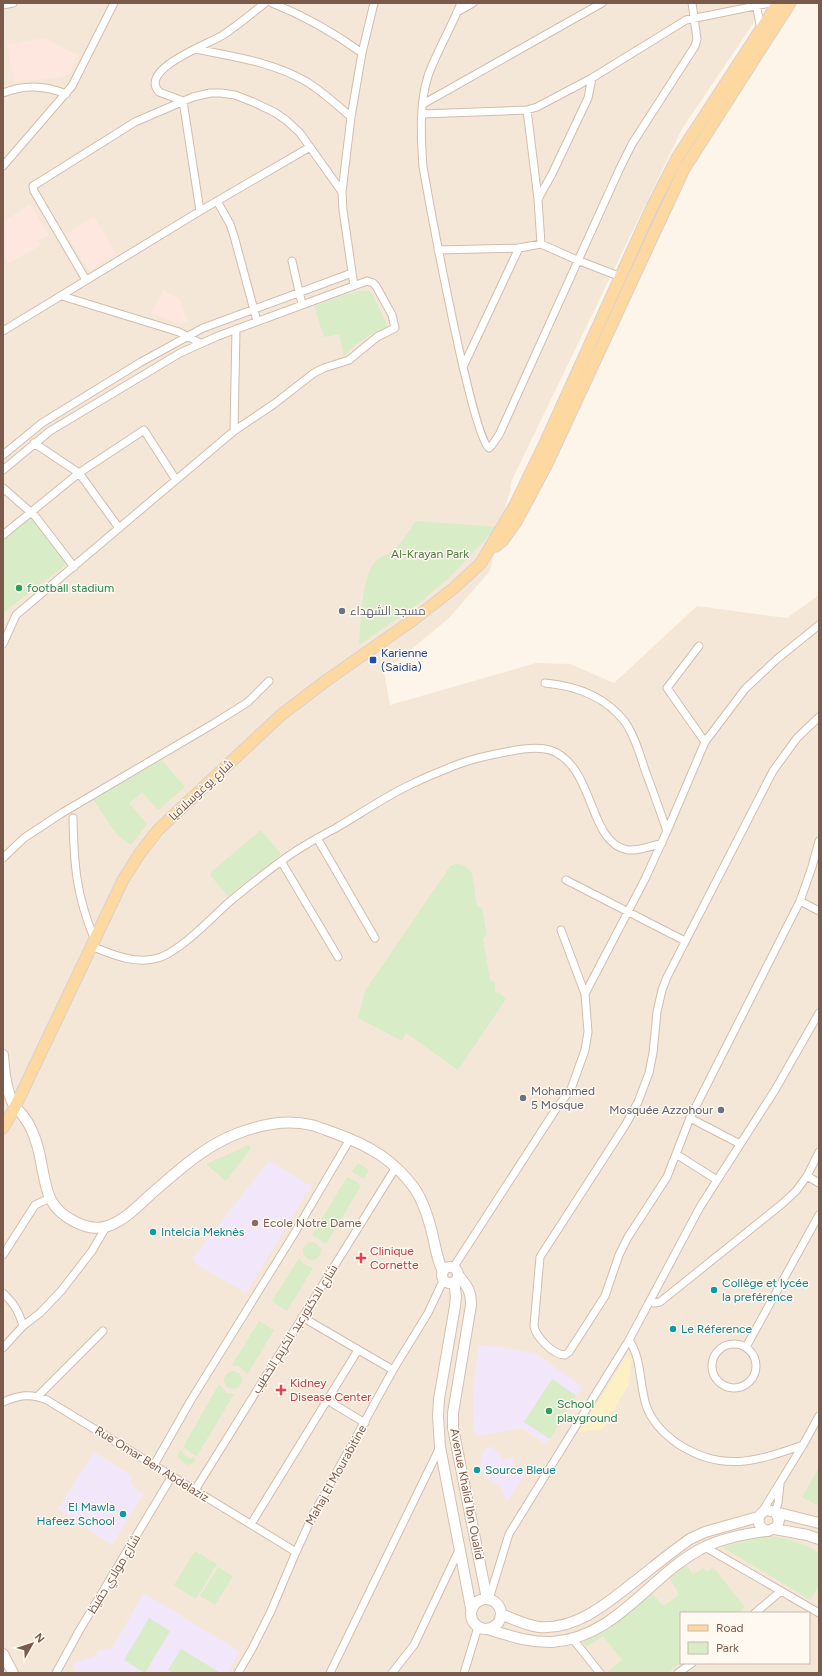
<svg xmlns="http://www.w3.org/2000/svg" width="822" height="1676" font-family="Figtree,Cairo,sans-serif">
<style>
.residential{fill:#f5e7d8;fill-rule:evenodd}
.commercial{fill:#fee7de}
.education{fill:#f2e6fa}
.green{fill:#d7ecc7}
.sand{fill:#fdf0c4}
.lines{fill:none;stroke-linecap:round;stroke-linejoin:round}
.street-casing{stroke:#d1bdae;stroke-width:9}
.secondary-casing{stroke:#d6bfae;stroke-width:12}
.primary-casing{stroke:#dad1cd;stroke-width:13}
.street{stroke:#fff;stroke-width:7}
.secondary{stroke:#fff;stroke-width:10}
.primary{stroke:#fdd9a1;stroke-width:11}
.leisure-dot{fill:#2e9e5b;stroke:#fff9f1;stroke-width:1.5}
.worship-dot{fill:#6b7280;stroke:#fff9f1;stroke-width:1.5}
.transit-dot{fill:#1a4fb4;stroke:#fff9f1;stroke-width:1.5}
.education-dot{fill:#8d6e63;stroke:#fff9f1;stroke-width:1.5}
.culture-dot{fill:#0f9aa8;stroke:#fff9f1;stroke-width:1.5}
.health-dot{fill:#e0444e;stroke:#fff9f1;stroke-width:1.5}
.labels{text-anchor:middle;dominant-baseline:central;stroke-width:3;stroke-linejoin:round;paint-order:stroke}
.park-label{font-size:12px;fill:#527a40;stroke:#fff9f1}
.leisure-label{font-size:12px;fill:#27864d;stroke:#fff9f1;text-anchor:start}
.worship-label{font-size:12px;fill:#5b616d;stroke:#fff9f1;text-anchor:start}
.transit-label{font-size:12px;fill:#164399;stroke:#fff9f1;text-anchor:start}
.street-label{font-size:12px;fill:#7a5b4b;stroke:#fff9f1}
.education-label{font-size:12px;fill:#785e54;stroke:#fff9f1;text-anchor:start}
.culture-label{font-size:12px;fill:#0d838f;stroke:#fff9f1;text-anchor:start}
.health-label{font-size:12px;fill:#be3a42;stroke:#fff9f1;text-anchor:start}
</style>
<rect width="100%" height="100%" fill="#fdf5ea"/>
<path class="residential" d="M 3,3 L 767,3 L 682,129 L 512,480 L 510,488 L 511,489 L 507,500 L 490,571 L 449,618 L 384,672 L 390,705 L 536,663 L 570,664 L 614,683 L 697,606 L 787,618 L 819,595 L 819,1673 L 3,1673 ZM 681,1613 L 809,1613 L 809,1663 L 681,1663 Z"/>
<path class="commercial" d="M 44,38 L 79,56 L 69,75 L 56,78 L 14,82 L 7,45 Z
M 30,204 L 49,235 L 39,240 L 41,245 L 9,263 L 3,254 L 3,222 Z
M 94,217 L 116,254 L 89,271 L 66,234 Z
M 164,290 L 168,294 L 179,298 L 188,321 L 178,324 L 151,313 Z"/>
<path class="education" d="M 269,1161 L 311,1186 L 246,1293 L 199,1266 L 192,1259 Z
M 478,1346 L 493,1346 L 534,1353 L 582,1386 L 576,1396 L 552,1379 L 524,1422 L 550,1439 L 545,1444 L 522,1428 L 478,1436 L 474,1430 L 473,1398 Z
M 490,1446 L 500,1454 L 502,1461 L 514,1456 L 515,1471 L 524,1472 L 525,1475 L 507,1502 L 499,1484 L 494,1484 L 486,1477 L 480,1462 L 482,1452 Z
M 94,1452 L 132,1476 L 131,1482 L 135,1489 L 143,1494 L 112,1545 L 58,1509 Z
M 144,1593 L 240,1652 L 227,1673 L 76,1673 L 73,1663 L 97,1655 L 97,1651 L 112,1648 Z"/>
<path class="green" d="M 358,291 L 369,291 L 373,295 L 388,327 C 368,335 359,341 344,356 L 339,334 L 324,337 L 314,306 L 344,295 Z
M 33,514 L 68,563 L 3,613 L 3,539 Z
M 416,521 L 497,527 L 449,578 L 415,606 L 359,645 C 361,624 361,578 375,562 C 380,556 389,555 394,550 C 402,543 409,530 416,521 Z
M 162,760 L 185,787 L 158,810 L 142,792 L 129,803 L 147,824 L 131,845 L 117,835 L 93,799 Z
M 261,830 L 281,854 L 228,896 L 210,875 L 212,871 Z
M 459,864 L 465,866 L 472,873 L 477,906 L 482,908 L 487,935 L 483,938 L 490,980 L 495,982 L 495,993 L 499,992 L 506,999 L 458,1070 L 406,1033 L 402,1041 L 358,1018 L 365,991 L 451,865 Z
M 249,1145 L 251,1148 L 226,1181 L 206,1164 Z
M 358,1163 L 369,1170 L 364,1179 L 352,1172 Z
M 347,1177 L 354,1180 L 361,1186 L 326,1244 L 312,1235 Z
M303 1251a9 9 0 1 1 18 0a9 9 0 1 1-18 0Z
M 299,1258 L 304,1264 L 313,1268 L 287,1311 L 272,1301 Z
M 259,1321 L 274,1330 L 247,1375 L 241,1367 L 232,1365 Z
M224 1380a9 9 0 1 1 18 0a9 9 0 1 1-18 0Z
M 552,1379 L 576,1396 L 550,1439 L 524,1422 Z
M 219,1384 L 227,1393 L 234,1394 L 197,1456 C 192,1455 188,1449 183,1447 Z
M 180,1450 L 183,1452 L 183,1454 L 191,1459 L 192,1457 L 195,1459 L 194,1463 L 187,1465 L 179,1459 L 178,1454 Z
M 819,1467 L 819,1506 L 802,1497 Z
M 764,1536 C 784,1536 802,1543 819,1552 L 819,1585 L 810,1600 L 722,1547 Z
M 195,1551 L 217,1564 L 196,1599 L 174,1585 Z
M 686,1565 L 693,1574 L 703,1568 L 707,1572 L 713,1567 L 745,1607 L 739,1613 L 681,1613 L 681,1662 L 668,1673 L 606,1673 L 622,1660 L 603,1636 L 586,1647 L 583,1642 L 652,1594 L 664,1606 L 679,1594 L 670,1579 Z
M 218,1567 L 233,1576 L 215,1605 L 200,1596 Z
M 149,1618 L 170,1631 L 145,1673 L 124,1660 Z
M 181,1649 L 219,1672 L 218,1673 L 173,1673 L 168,1670 Z"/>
<path class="sand" d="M 632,1356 L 629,1384 L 603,1429 L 579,1432 L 626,1357 Z"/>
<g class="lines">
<g class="street-casing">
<path id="street" d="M 272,3 C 305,16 333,32 362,53
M 461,3 C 451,28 437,51 428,76 C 419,104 421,138 423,167 C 429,201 472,437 489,448 L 492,445 L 499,435 L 620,168 L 632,144 L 695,46 L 697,39 L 692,3
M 756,3 L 761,30
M 3,5 L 13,3
M 457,12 L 473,3
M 196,49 C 235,57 273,62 307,82 C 323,92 337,105 351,117
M 3,93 C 25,84 45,85 66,94
M 423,104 L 602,3
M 422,114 L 527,110 L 537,107 L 592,78 L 686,20 L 770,3
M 3,166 L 72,86 L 114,3
M 538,199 L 552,174 L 588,98 L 592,78
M 217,201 L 230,224 L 234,236 L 257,321
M 200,211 L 183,101 L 159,92 C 138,69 209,44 223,35 C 238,25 251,14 265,3
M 541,244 L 577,260 L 621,277
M 438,250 L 519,248 L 541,244 L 538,199 L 527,110
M 292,261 L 302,304
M 86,280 L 34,191 L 33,186 L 135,122 L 193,97 L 210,93 L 221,93 L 235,95 L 253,102 L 274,112 L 286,120 L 300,133 L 342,192
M 354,286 L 343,210 L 342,192 L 351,117 L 362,53 L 374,3
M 62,296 L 179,332 L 200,343
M 3,331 L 200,211 L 310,147
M 463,367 L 519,248
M 234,431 L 236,329
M 34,443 L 79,473 L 119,528
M 3,455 L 42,423 L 141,362 L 203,328 L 352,273
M 3,470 L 50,431 L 180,353 L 218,336 L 367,281 L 373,283 L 376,286 L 392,315 L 395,328 L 377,337 L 349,360 L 324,368 L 314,373 L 274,404 L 234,431 L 16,615 L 3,644
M 3,488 L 35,516 L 74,567
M 3,535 L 79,473 L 144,430 L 176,480
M 699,646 L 667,688 L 705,742
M 545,683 C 577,686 605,696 625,722 C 635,736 640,755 645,770 C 653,791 660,811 667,831
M 819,717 L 797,738 L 773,771 L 667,977 L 662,990 L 657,1012 L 653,1053 L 649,1073 L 638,1102 L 626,1124 L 540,1257 L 534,1326 C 536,1337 553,1355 565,1355 L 569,1352 L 605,1296 L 619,1255 L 628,1237 L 667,1177 L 690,1118 L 800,901 L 812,867 L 819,841
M 73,818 C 74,865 76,894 94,938
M 317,838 L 375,938
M 3,858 L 24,838 L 62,813 L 213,724 L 248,702 L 269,681
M 281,861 L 338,957
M 566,880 L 685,941
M 800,901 L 819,911
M 561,930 L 585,994
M 91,946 C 111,954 135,965 158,958 C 179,952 211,919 228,903 C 245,889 262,875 280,862 C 297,849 317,838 336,828 C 362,813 387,795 414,783 C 428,776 442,771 456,765 C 472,759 489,755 506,752 C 520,749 537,746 550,750 C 596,766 587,843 628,850 C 639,851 652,846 662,843
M 690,1118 L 740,1144
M 676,1154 L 717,1180
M 807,1176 L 819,1152
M 3,1255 L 35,1205 L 50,1198
M 453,1268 L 556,1109 L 571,1089 L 585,1050 L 588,1032 L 585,994 L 645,879 L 667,831 L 705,742 L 745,689 L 777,659 L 819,625
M 3,1293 C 14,1303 19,1312 23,1326
M 650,1301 L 654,1303 L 660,1302 L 782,1204 L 796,1191 L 807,1176 L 819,1183
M 302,1317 L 393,1370
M 629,1340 C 642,1359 639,1383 646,1405 C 651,1421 664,1434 678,1444 C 723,1473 757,1461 803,1445
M712 1366a22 22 0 1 1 44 0a22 22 0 1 1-44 0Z
M 746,1347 L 819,1215
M 3,1348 L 23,1326 L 40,1313 L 61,1291 L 92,1251 L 106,1227
M 38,1396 L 103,1331
M 327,1400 L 365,1423
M 3,1402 C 19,1395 31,1393 47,1400 L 296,1552
M 154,1465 L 191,1400 L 294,1234 L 350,1139
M 195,1490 L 396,1167
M 762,1512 L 803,1445 L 819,1416
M 775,1512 L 778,1503 L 780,1484
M 251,1524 L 358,1350
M 705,1547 L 819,1613
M 489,1599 L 509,1534 L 629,1340 L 700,1207 L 775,1090 L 819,1013
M 755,1613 L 781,1591
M 572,1638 L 600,1673
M 56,1673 L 79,1631 L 172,1476
M 238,1673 L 252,1649 L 271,1611 L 296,1552 L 313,1515 L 393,1370 L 428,1313 L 443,1281
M 330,1673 L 440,1447
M 392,1673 L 414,1645 L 460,1548
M 464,1673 L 478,1627
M 678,1673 L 692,1663"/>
</g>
<g class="secondary-casing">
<path id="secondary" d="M 3,1055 C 4,1071 6,1093 15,1107 C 18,1111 22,1113 24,1117 C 31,1126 35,1137 38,1148 C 42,1162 44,1187 51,1200 C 60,1217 88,1233 108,1226 C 125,1220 138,1206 151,1194 C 177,1172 203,1147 236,1134 C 259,1125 286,1119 311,1125 C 320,1127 328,1131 337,1134 C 370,1146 394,1160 415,1189 C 426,1206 431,1226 435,1246 C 437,1255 439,1264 443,1272
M442 1275a8 8 0 1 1 16 0a8 8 0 1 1-16 0Z
M 458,1275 C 467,1286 471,1290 471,1305 L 453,1413 L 453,1428 L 487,1599
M 454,1282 L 456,1296 L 455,1306 L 439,1399 L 438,1416 L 440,1447 L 471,1608
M 776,1513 L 779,1520 L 777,1527 L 768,1531 C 756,1528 755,1514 767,1510 L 819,1523
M 775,1529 L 807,1535 L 819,1539
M471 1614a15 15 0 1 1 30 0a15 15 0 1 1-30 0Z
M 501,1614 C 513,1619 525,1625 539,1627 C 576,1630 606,1604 634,1582 C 652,1568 670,1553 690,1539 L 705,1532 L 758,1517
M 487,1629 C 508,1635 529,1643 552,1642 C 615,1638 648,1578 699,1550 C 718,1539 744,1534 766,1531
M 3,1654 L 13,1673"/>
</g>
<g class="primary-casing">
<path id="primary" d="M 496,546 L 503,540 L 516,522 L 546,466 L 684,169 L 790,3
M 3,1128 L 15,1107 L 123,880 L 140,853 L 158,830 L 281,715 L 327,680 L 413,620 L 454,588 L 481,563 L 515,505 L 546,441 L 653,205 L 677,158 L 778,3"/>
</g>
<use href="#street" class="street"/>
<use href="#secondary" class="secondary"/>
<use href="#primary" class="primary"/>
</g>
<g class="leisure-dot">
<circle cx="19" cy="588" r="4"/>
<circle cx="549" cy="1411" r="4"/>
</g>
<g class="worship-dot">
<circle cx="342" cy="611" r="4"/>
<circle cx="523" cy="1098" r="4"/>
<circle cx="721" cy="1110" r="4"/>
</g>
<rect class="transit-dot" x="369" y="656" width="8" height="8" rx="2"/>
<circle class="education-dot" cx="255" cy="1223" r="4"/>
<g class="culture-dot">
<circle cx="153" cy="1232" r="4"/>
<circle cx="714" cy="1290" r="4"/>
<circle cx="673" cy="1329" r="4"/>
<circle cx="477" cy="1470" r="4"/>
<circle cx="123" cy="1514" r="4"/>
</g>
<g class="health-dot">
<path d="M359 1252h4v4h4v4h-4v4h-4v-4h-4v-4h4z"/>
<path d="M279 1384h4v4h4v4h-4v4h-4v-4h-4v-4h4z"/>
</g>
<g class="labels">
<g class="park-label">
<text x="430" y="554">Al-Krayan Park</text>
</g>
<g class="leisure-label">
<text x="27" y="588">football stadium</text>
<text x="557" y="1404">School<tspan x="557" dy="14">playground</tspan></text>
</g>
<g class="worship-label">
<text x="350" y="611">مسجد الشهداء</text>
<text x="531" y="1091">Mohammed<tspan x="531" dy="14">5 Mosque</tspan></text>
<text x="713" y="1110" text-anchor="end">Mosquée Azzohour</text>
</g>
<g class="transit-label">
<text x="381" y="653">Karienne<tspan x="381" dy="14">(Saidia)</tspan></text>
</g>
<g class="street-label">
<text transform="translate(201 790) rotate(-43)">شارع يوغوسلافيا</text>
<text transform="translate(295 1329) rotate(-58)">شارع الدكتورعبد الكريم الخطيب</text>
<text transform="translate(152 1464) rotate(32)">Rue Omar Ben Abdelaziz</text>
<text transform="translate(336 1475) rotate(-61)">Mahaj El Mourabitine</text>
<text transform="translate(467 1494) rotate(79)">Avenue Khalid Ibn Oualid</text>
<text transform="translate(114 1574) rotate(-59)">شارع مولاي حفيظ</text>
</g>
<g class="education-label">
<text x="263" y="1223">Ecole Notre Dame</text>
</g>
<g class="culture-label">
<text x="161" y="1232">Intelcia Meknès</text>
<text x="722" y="1283">Collège et lycée<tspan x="722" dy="14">la preférence</tspan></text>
<text x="681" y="1329">Le Réference</text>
<text x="485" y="1470">Source Bleue</text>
<text x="115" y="1507" text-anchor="end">El Mawla<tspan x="115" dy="14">Hafeez School</tspan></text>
</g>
<g class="health-label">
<text x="370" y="1251">Clinique<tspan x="370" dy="14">Cornette</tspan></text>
<text x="290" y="1383">Kidney<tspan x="290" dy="14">Disease Center</tspan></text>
</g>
</g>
<rect width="822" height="1676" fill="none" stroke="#7a5b4b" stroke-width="8"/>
<rect x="680" y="1612" width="130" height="52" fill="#fff9f1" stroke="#cabaaf"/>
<rect x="688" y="1625" width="20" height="6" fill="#fdd9a1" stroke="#cabaaf"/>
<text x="716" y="1632" font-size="12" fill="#7a5b4b">Road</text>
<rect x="688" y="1642" width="20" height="12" fill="#d7ecc7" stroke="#cabaaf"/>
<text x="716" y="1652" font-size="12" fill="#7a5b4b">Park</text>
<g transform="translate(32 1644) rotate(51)" stroke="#fff9f1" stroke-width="3" paint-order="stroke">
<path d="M0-3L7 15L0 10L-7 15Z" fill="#7a5b4b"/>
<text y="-6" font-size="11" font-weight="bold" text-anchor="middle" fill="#7a5b4b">N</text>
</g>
</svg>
